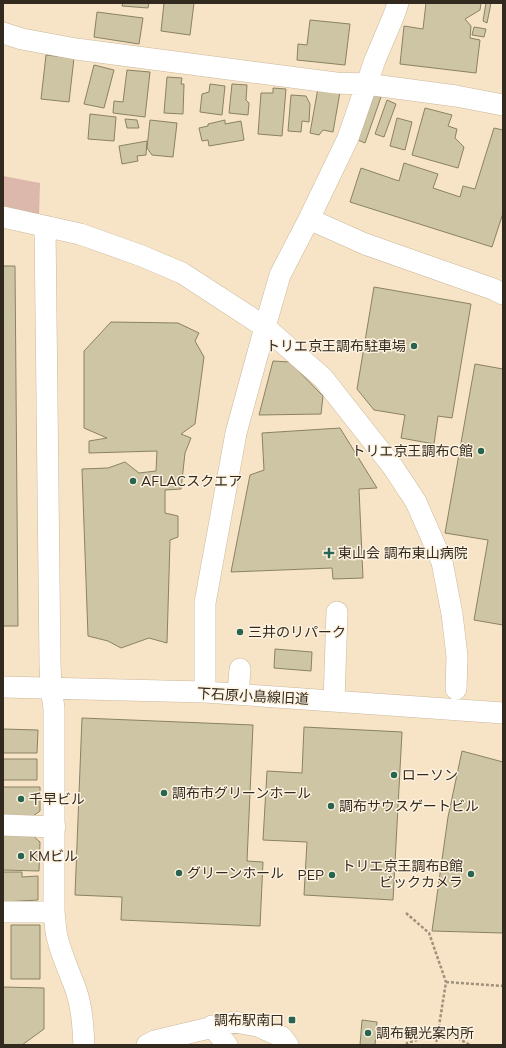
<svg xmlns="http://www.w3.org/2000/svg" width="506" height="1048" font-family="Mulish,'Noto Sans JP',sans-serif">
<style>
.green{fill:#dbb8ab}
.building{fill:#cdc5a4;stroke:#8a8264}
.lines{fill:none;stroke-linecap:round;stroke-linejoin:round}
.minor-casing{stroke:#cbb89b;stroke-width:22}
.path{stroke:#9f917c;stroke-width:2.5;stroke-dasharray:3 2;stroke-linecap:butt}
.minor{stroke:#fff;stroke-width:21}
.poi-dot{fill:#286550;stroke:#fef2e0;stroke-width:1.5}
.labels{text-anchor:middle;dominant-baseline:central;stroke-width:3;stroke-linejoin:round;paint-order:stroke}
.poi-label{font-size:14px;fill:#322a1f;stroke:#fef2e0;text-anchor:start}
.street-label{font-size:14px;fill:#322a1f;stroke:#fef2e0}
</style>
<rect width="100%" height="100%" fill="#f7e3c6"/>
<path class="green" d="M 3,176 L 40,183 L 39,215 L 3,208 Z"/>
<path class="building" d="M 123,3 L 149,3 L 148,8 L 122,6 Z
M 164,3 L 194,3 L 190,35 L 161,31 Z
M 426,3 L 481,3 L 480,10 L 465,19 L 471,26 L 470,38 L 480,40 L 476,73 L 400,64 L 404,26 L 423,29 Z
M 486,3 L 491,3 L 487,23 L 483,21 Z
M 97,12 L 143,18 L 139,44 L 94,37 Z
M 310,20 L 350,24 L 345,65 L 297,60 L 298,44 L 307,45 Z
M 474,27 L 486,29 L 484,37 L 472,35 Z
M 46,55 L 74,58 L 69,102 L 41,99 Z
M 94,65 L 114,70 L 104,108 L 84,104 Z
M 127,70 L 150,72 L 145,117 L 113,113 L 114,101 L 123,102 Z
M 167,77 L 182,78 L 181,84 L 184,84 L 183,114 L 164,113 Z
M 210,84 L 225,86 L 222,115 L 200,112 L 202,94 L 209,92 Z
M 232,84 L 247,85 L 246,100 L 249,103 L 248,115 L 229,113 Z
M 273,88 L 286,89 L 282,136 L 258,134 L 261,93 L 273,93 Z
M 318,88 L 340,92 L 333,132 L 323,130 L 319,135 L 310,133 Z
M 291,95 L 306,96 L 310,104 L 309,122 L 302,121 L 301,132 L 288,131 Z
M 374,95 L 381,97 L 365,143 L 358,140 Z
M 387,100 L 396,104 L 384,137 L 375,134 Z
M 425,108 L 452,115 L 448,126 L 457,129 L 455,138 L 464,147 L 458,168 L 412,155 Z
M 90,114 L 116,117 L 114,141 L 88,139 Z
M 397,118 L 412,122 L 405,150 L 390,146 Z
M 125,119 L 137,120 L 139,128 L 127,128 Z
M 150,120 L 177,123 L 173,157 L 152,155 L 147,148 Z
M 225,120 L 225,124 L 241,121 L 244,140 L 209,146 L 208,140 L 202,141 L 199,128 L 208,126 L 208,124 Z
M 494,128 L 503,130 L 503,213 L 492,247 L 350,202 L 361,168 L 399,181 L 404,163 L 438,174 L 433,188 L 460,197 L 463,186 L 475,189 Z
M 147,141 L 146,155 L 137,156 L 138,161 L 122,164 L 119,146 Z
M 3,266 L 15,266 L 18,626 L 3,626 Z
M 374,287 L 471,304 L 452,418 L 438,416 L 434,444 L 401,438 L 405,415 L 374,410 L 357,389 Z
M 111,322 L 178,323 L 199,333 L 195,341 L 204,357 L 195,424 L 181,434 L 191,438 L 185,453 L 181,489 L 165,490 L 165,513 L 178,516 L 178,537 L 170,540 L 167,643 L 149,638 L 121,648 L 108,641 L 88,636 L 82,469 L 108,468 L 125,462 L 139,473 L 156,471 L 157,451 L 89,453 L 89,441 L 107,438 L 84,428 L 84,351 Z
M 273,361 L 290,362 L 323,396 L 321,414 L 259,415 Z
M 475,364 L 503,369 L 503,625 L 474,620 L 488,540 L 445,533 Z
M 340,428 L 377,488 L 359,489 L 363,578 L 333,579 L 332,568 L 231,572 L 250,475 L 264,470 L 262,433 Z
M 275,649 L 312,652 L 311,671 L 274,668 Z
M 82,718 L 253,725 L 247,861 L 263,862 L 260,926 L 121,920 L 122,897 L 75,895 Z
M 304,727 L 402,732 L 393,900 L 304,895 L 307,842 L 263,840 L 267,771 L 302,773 Z
M 3,729 L 38,730 L 37,753 L 3,753 Z
M 462,751 L 503,762 L 503,933 L 432,931 L 448,817 Z
M 3,759 L 37,759 L 37,780 L 3,780 Z
M 3,787 L 40,787 L 40,811 L 33,816 L 3,816 Z
M 3,831 L 30,833 L 40,842 L 39,871 L 3,870 Z
M 3,872 L 22,872 L 22,877 L 38,876 L 38,900 L 3,902 Z
M 11,925 L 40,925 L 40,979 L 11,979 Z
M 3,987 L 44,988 L 44,1029 L 22,1045 L 3,1045 Z
M 362,1020 L 377,1022 L 375,1045 L 360,1045 Z"/>
<g class="lines">
<g class="minor-casing">
<path id="minor" d="M 3,33 L 22,39 L 76,49 L 336,83 L 366,84 L 456,96 L 503,105
M 3,217 L 80,234 L 142,256 L 182,273 L 265,327 L 323,378 L 393,467 L 416,502 L 430,534 L 442,562 L 452,614 L 457,656 L 456,689
M 309,219 L 365,244 L 493,289 L 503,294
M 45,226 L 50,663 L 51,688 L 54,708 L 54,912 C 55,918 55,925 56,931 C 59,951 69,970 76,990 C 82,1008 83,1026 84,1045
M 3,687 L 205,692 L 503,713
M 205,692 L 205,603 L 236,433 L 265,327 L 280,275 L 309,219 L 348,138 L 375,60 L 394,15 L 398,3
M 238,694 L 240,669
M 334,701 L 337,612
M 3,825 L 55,827
M 3,912 L 54,912
M 212,1026 L 227,1045
M 147,1045 L 155,1041 L 234,1022 L 258,1026 L 282,1037 L 288,1045"/>
</g>
<path class="path" d="M 406,913 L 429,933 L 446,982 L 436,1045
M 446,982 L 503,986
M 407,1045 L 407,1043 L 437,1034 L 452,1035 L 470,1045"/>
<use href="#minor" class="minor"/>
</g>
<g class="poi-dot">
<circle cx="414" cy="346" r="4"/>
<circle cx="481" cy="451" r="4"/>
<circle cx="133" cy="481" r="4"/>
<path d="M327 547h4v4h4v4h-4v4h-4v-4h-4v-4h4z"/>
<circle cx="240" cy="632" r="4"/>
<circle cx="394" cy="775" r="4"/>
<circle cx="164" cy="793" r="4"/>
<circle cx="21" cy="799" r="4"/>
<circle cx="331" cy="806" r="4"/>
<circle cx="21" cy="856" r="4"/>
<circle cx="179" cy="873" r="4"/>
<circle cx="471" cy="874" r="4"/>
<circle cx="332" cy="875" r="4"/>
<rect x="288" y="1016" width="8" height="8" rx="2"/>
<circle cx="368" cy="1033" r="4"/>
</g>
<g class="labels">
<g class="poi-label">
<text x="406" y="346" text-anchor="end">トリエ京王調布駐車場</text>
<text x="473" y="451" text-anchor="end">トリエ京王調布C館</text>
<text x="141" y="481">AFLACスクエア</text>
<text x="338" y="553">東山会 調布東山病院</text>
<text x="248" y="632">三井のリパーク</text>
<text x="402" y="775">ローソン</text>
<text x="172" y="793">調布市グリーンホール</text>
<text x="29" y="799">千早ビル</text>
<text x="339" y="806">調布サウスゲートビル</text>
<text x="29" y="856">KMビル</text>
<text x="463" y="866" text-anchor="end">トリエ京王調布B館<tspan x="463" dy="16">ビックカメラ</tspan></text>
<text x="187" y="873">グリーンホール</text>
<text x="324" y="875" text-anchor="end">PEP</text>
<text x="284" y="1020" text-anchor="end">調布駅南口</text>
<text x="376" y="1033">調布観光案内所</text>
</g>
<g class="street-label">
<text transform="translate(253 696) rotate(3)">下石原小島線旧道</text>
</g>
</g>
<rect width="506" height="1048" fill="none" stroke="#322a1f" stroke-width="8"/>
</svg>
